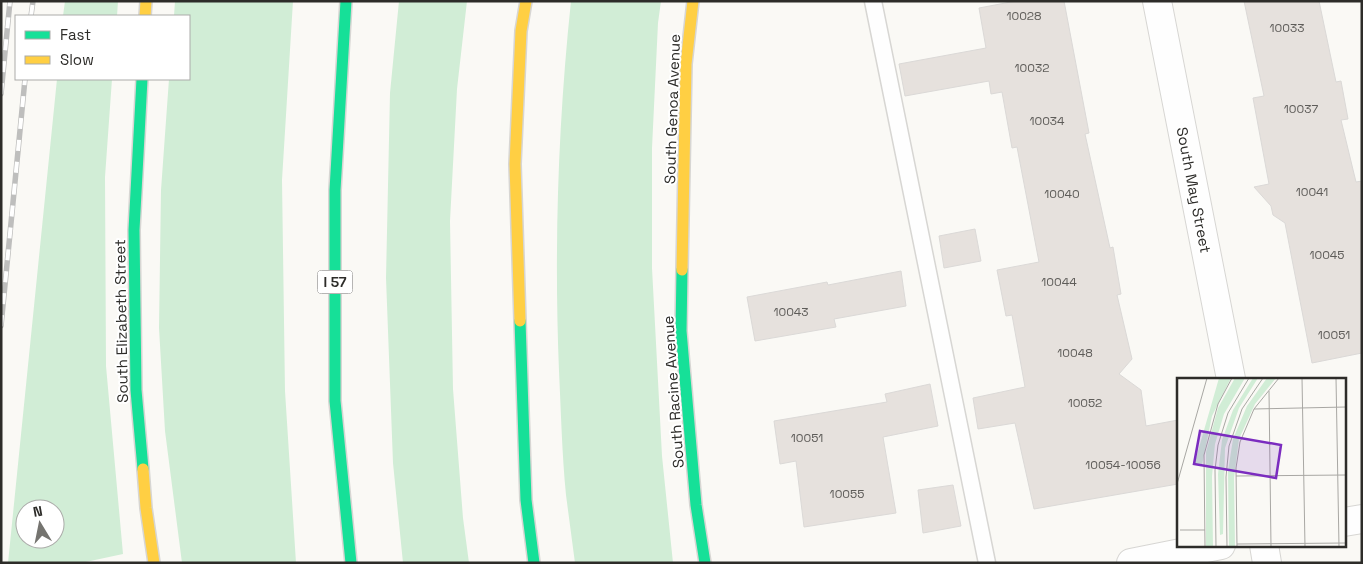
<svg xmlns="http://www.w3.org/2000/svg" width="1363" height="564" font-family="'Space Grotesk',sans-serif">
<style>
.green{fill:#d1edd6;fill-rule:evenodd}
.building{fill:#e6e1dd;stroke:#dbd9d7}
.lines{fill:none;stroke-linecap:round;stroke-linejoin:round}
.lane-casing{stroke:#d7d6d3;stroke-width:19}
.street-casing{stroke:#d7d6d3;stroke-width:30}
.fast-casing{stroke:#d7d6d3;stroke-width:14}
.slow-casing{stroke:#d7d6d3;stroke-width:14}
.lane{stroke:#fefefe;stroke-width:16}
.street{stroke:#fefefe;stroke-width:28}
.fast{stroke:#16e098;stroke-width:11}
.slow{stroke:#ffcf43;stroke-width:11}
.rail-casing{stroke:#bebebd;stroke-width:5.5}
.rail{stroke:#fff;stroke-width:4;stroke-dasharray:11;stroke-linecap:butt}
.labels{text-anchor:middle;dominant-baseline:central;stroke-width:4;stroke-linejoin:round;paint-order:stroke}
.number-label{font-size:12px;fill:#5e5c59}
.shield{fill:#fff;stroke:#6c6b69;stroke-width:1}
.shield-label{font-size:14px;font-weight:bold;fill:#2d2c29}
.street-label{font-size:15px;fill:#2d2c29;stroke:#fff}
.inset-road{fill:none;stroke:#a8a7a3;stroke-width:1}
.view{fill:#7b2cbf;fill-opacity:0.15;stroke:#7b2cbf;stroke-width:2.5}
.inset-edge{fill:none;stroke:#2d2c29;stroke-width:2.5}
</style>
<rect width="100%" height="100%" fill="#faf9f5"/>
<path class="green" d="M 65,1 L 118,1 L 117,16 L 63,16 Z
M 175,1 L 293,1 L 282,180 L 285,391 L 296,563 L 182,563 L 165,431 L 159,328 L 161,190 L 169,79 L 189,79 L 189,16 L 174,16 Z
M 399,1 L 467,1 L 457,89 L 450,221 L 453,389 L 463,518 L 469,563 L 403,563 L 393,463 L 386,278 L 390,93 Z
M 571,1 L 661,1 L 658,23 L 652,148 L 652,268 L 662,456 L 673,563 L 575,563 C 572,540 569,518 566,495 C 562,454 561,412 559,371 C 554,248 558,124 571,1 Z
M 57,79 L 112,79 L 105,177 L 106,366 L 123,554 L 81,563 L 8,563 ZM 25,509 L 55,509 L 55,539 L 25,539 Z"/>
<path class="building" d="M 1016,1 L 1064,1 L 1089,133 L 1085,134 L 1110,248 L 1113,247 L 1121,294 L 1117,295 L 1132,359 L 1119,374 L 1141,390 L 1146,426 L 1178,420 L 1178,484 L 1034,509 L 1015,423 L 978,429 L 973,398 L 1025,387 L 1012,315 L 1006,316 L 997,270 L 1039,262 L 1017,147 L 1012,148 L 1002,92 L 991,94 L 989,81 L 905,96 L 899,64 L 986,48 L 979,8 Z
M 1244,1 L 1319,1 L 1336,82 L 1341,81 L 1348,119 L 1341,120 L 1356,182 L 1362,181 L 1362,353 L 1312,363 L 1285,223 L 1273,215 L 1271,206 L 1254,187 L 1269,184 L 1253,98 L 1264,96 Z
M 975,229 L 981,261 L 944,268 L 939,236 Z
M 901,271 L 906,306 L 834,319 L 836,327 L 755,341 L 747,297 L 827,282 L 828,285 Z
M 930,384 L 938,426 L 883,437 L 896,513 L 804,527 L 796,461 L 780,464 L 774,421 L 887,402 L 885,394 Z
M 953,485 L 961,526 L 923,533 L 918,490 Z"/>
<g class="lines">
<g class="lane-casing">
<path id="lane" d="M 873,1 L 987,563"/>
</g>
<g class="street-casing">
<path id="street" d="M 1157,1 L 1231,379
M 1344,522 L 1362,519
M 1264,545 L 1267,563
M 1131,563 L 1221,545"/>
</g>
<g class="fast-casing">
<path id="fast" d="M 346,1 L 335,190 L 335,401 L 351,563
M 142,79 L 134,230 L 136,390 L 143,469
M 682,270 L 681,331 L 696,505 L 705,563
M 520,321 L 526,500 L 534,563"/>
</g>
<g class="slow-casing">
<path id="slow" d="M 145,16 L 146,1
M 682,270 L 686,64 L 693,1
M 520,321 L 515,164 L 521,31 L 526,1
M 143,469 L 146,508 L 154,563"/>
</g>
<use href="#lane" class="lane"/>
<use href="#street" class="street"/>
<use href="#fast" class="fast"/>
<use href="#slow" class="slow"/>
<g class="rail-casing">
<path id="rail" d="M 31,16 L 33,1
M 1,94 L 10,1
M 1,326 L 25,79"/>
</g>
<use href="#rail" class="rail"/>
</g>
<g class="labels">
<g class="number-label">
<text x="1024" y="16">10028</text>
<text x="1287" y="28">10033</text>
<text x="1032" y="68">10032</text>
<text x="1301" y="109">10037</text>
<text x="1047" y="121">10034</text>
<text x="1312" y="192">10041</text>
<text x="1062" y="194">10040</text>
<text x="1327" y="255">10045</text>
<text x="1059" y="282">10044</text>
<text x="791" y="312">10043</text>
<text x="1334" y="335">10051</text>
<text x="1075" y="353">10048</text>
<text x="1085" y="403">10052</text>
<text x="807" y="438">10051</text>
<text x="1123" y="465">10054-10056</text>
<text x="847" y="494">10055</text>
</g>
<rect class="shield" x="317.5" y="270.5" width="35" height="23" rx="4"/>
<g class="shield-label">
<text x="335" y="282">I 57</text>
</g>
<g class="street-label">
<text transform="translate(672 109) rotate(-88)">South Genoa Avenue</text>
<text transform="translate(1194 190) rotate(79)">South May Street</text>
<text transform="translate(121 321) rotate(-91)">South Elizabeth Street</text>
<text transform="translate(673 392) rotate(-94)">South Racine Avenue</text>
</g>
</g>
<g transform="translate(1177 378)">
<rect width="169" height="169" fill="#faf9f5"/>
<path d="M 42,0 L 54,0 L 35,38 L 25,87 L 17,87 ZM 58,0 L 68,0 L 47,36 L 38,66 L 35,98 L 36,169 L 29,169 L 29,74 L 41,30 ZM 76,0 L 81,0 L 62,30 L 48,70 L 46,156 L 43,157 L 41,96 L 45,62 L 56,32 ZM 90,0 L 99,0 L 78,26 L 62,61 L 57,100 L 58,169 L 52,169 L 51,93 L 56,61 L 70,28 Z" fill="#d1edd6"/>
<path class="inset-road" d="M 125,0 L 128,169M 159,0 L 162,169M 92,13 L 94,169M 77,31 L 169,29M 59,98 L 169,97M 0,106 L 30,0M 3,152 L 28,152M 60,166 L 169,165M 28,169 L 27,77 L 41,26 L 55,0M 39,169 L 38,92 L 41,67 L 51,35 L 72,0M 50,169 L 49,99 L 52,68 L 65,31 L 86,0M 60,169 L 59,90 L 63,64 L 77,31 L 102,0"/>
<path class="view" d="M 23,53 L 104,67 L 99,100 L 17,86 Z"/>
<rect width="169" height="169" class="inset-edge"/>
</g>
<rect width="1363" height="564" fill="none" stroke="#2d2c29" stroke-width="5"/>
<rect x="15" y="15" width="175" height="65" fill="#ffffff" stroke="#ababa9"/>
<rect x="25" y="31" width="25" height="8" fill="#16e098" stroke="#ababa9"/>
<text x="60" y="40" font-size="15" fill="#2d2c29">Fast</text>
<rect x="25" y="56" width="25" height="8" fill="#ffcf43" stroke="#ababa9"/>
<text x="60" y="65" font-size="15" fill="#2d2c29">Slow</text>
<g transform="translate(40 524) rotate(350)"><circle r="24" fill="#ffffff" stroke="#ababa9"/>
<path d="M0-4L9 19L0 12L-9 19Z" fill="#757470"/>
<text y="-8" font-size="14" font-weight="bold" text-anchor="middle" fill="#2d2c29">N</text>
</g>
</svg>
